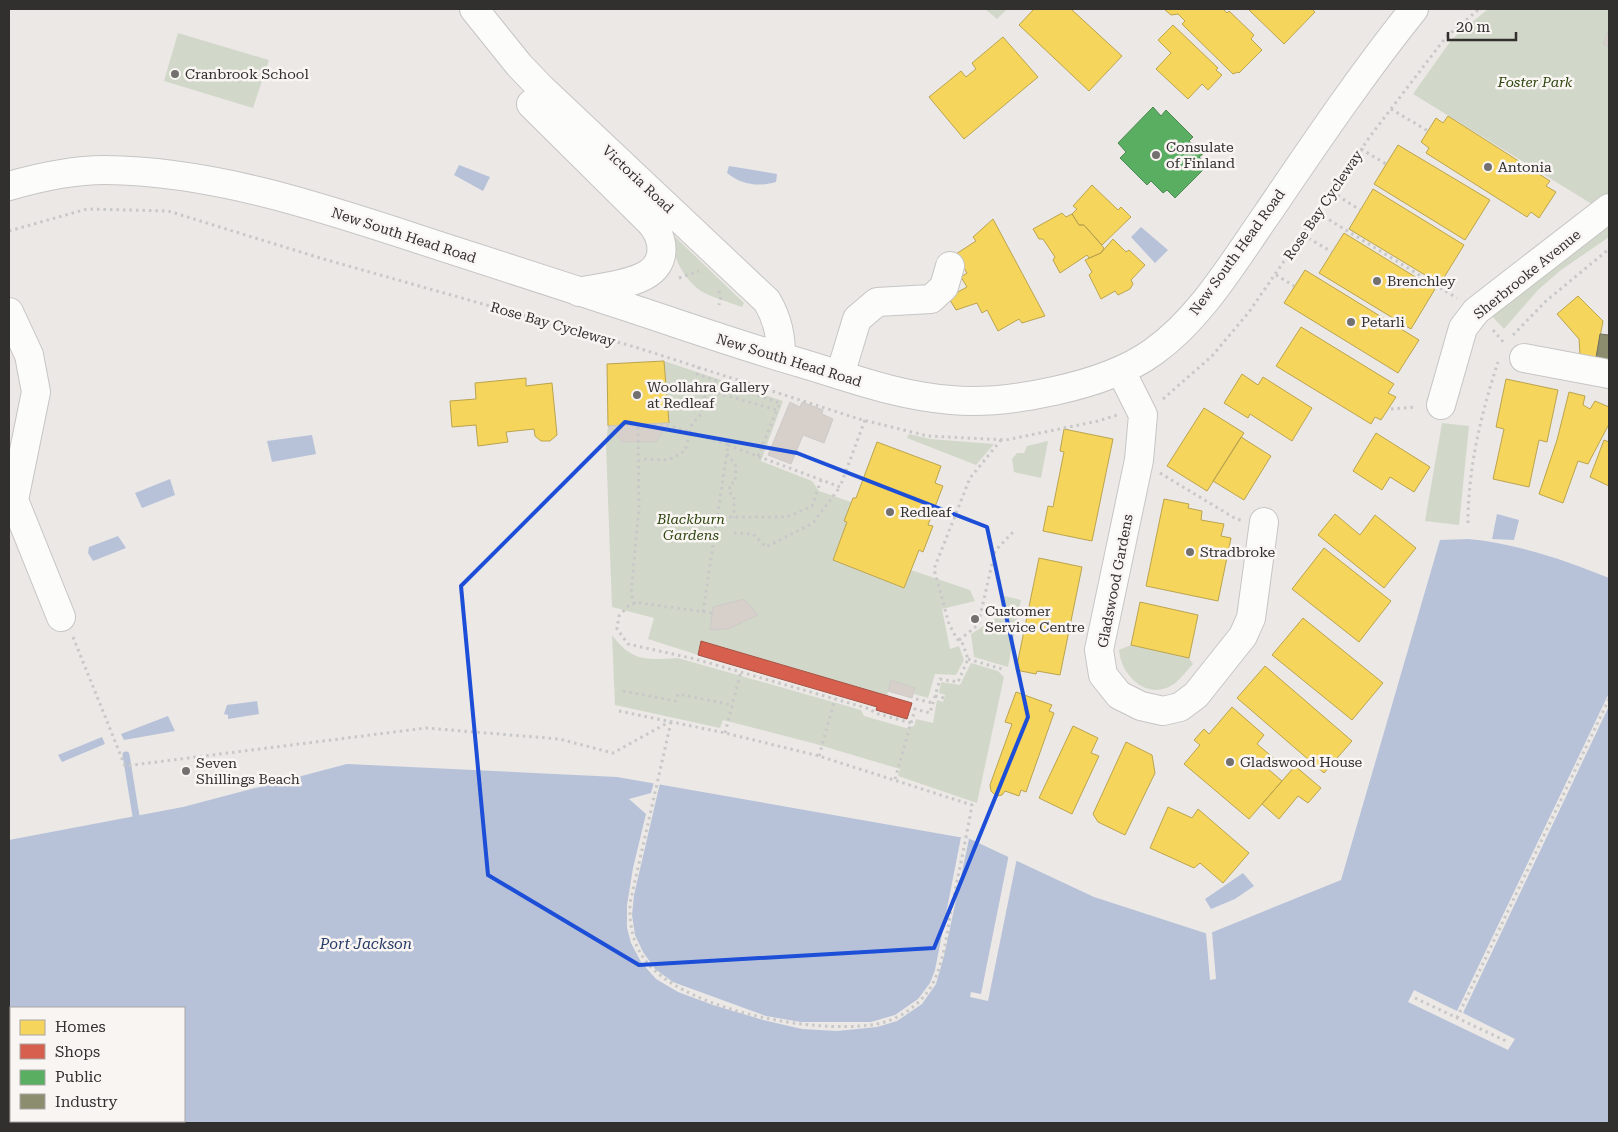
<svg xmlns="http://www.w3.org/2000/svg" width="1618" height="1132" font-family="'Roboto Serif',serif">
<style>
.green{fill:#d2d8c9}
.water{fill:#b7c2d9;fill-rule:evenodd}
.pier{fill:#ebe8e6}
.homes{fill:#f6d55c;stroke:#bba44e}
.shops{fill:#d6604d;stroke:#a55244}
.public{fill:#5aae61;stroke:#4e8852}
.industry{fill:#8c8c6e;stroke:#71705b}
.lines{fill:none;stroke-linecap:round;stroke-linejoin:round}
.stream{stroke:#b7c2d9;stroke-width:7}
.building{fill:#d6cfca;stroke:#cdcbca}
.minor-casing{stroke:#c7c5c4;stroke-width:30}
.major-casing{stroke:#c7c5c4;stroke-width:30}
.path{stroke:#c8c8c8;stroke-width:3;stroke-dasharray:2.5 4;stroke-linecap:butt}
.minor{stroke:#fcfcfb;stroke-width:28}
.major{stroke:#fcfcfb;stroke-width:28}
.marked{fill:none;stroke:#1d4ed8;stroke-width:4;stroke-linejoin:round}
.poi-dot{fill:#73706f;stroke:#f9f5f2;stroke-width:2}
.labels{text-anchor:middle;dominant-baseline:central;stroke-width:5;stroke-linejoin:round;paint-order:stroke}
.poi-label{font-size:14px;fill:#32302f;stroke:#f9f5f2;text-anchor:start}
.park-label{font-size:14px;font-style:italic;fill:#2e4510;stroke:#f9f5f2}
.street-label{font-size:14px;fill:#32302f;stroke:#f9f5f2}
.water-label{font-size:15px;font-style:italic;fill:#273c69;stroke:#f9f5f2}
</style>
<rect width="100%" height="100%" fill="#ebe8e6"/>
<path class="green" d="M 985,9 L 1007,9 L 997,19 Z
M 1488,9 L 1609,9 L 1609,195 L 1595,206 L 1413,94 L 1452,39 Z
M 178,33 L 269,60 L 253,108 L 164,81 Z
M 1609,220 L 1609,237 L 1561,270 L 1538,290 L 1504,329 L 1491,315 Z
M 671,233 L 744,303 L 742,307 C 729,302 713,298 701,291 C 682,278 672,255 671,233 Z
M 664,361 L 783,401 L 761,461 L 812,481 L 819,491 L 851,502 L 844,521 L 847,522 L 833,560 L 904,588 L 911,570 L 970,590 L 975,601 L 942,609 L 950,649 L 959,646 L 964,660 L 956,675 L 935,674 L 928,698 L 914,694 L 915,688 L 891,680 L 887,696 L 701,641 L 698,655 L 648,639 L 654,618 L 612,607 L 606,445 L 608,426 L 622,442 L 656,442 L 669,423 Z
M 1442,423 L 1469,426 L 1459,525 L 1425,521 Z
M 909,434 L 930,439 L 994,444 L 976,465 L 907,438 Z
M 1048,441 L 1041,478 L 1014,472 L 1012,459 L 1017,453 L 1024,453 L 1027,446 Z
M 1004,596 L 1021,600 L 1008,667 L 974,657 L 971,634 L 998,617 Z
M 612,635 C 632,662 647,660 678,658 L 861,710 L 864,716 L 906,728 L 914,726 L 916,719 L 933,723 L 937,700 L 943,702 L 945,695 L 939,693 L 941,682 L 960,685 L 971,663 L 998,671 L 1004,677 L 977,803 L 898,776 L 900,769 L 816,744 L 723,720 L 720,728 L 615,705 Z
M 1131,645 L 1189,658 L 1193,664 C 1187,670 1181,679 1174,684 C 1148,702 1121,676 1119,650 Z"/>
<path class="water" d="M 459,165 L 490,177 L 483,191 L 454,175 Z
M 729,166 L 777,174 L 776,182 C 758,187 742,185 727,173 Z
M 1141,227 L 1168,250 L 1155,263 L 1131,237 Z
M 312,435 L 316,454 L 272,462 L 267,441 Z
M 170,479 L 175,495 L 142,508 L 135,493 Z
M 1497,514 L 1519,520 L 1514,540 L 1492,539 Z
M 118,536 L 126,548 L 93,561 L 88,553 L 89,547 Z
M 1468,539 C 1515,543 1565,560 1609,578 L 1609,1123 L 9,1123 L 9,840 L 183,807 L 347,764 L 617,777 L 970,839 L 1094,897 L 1208,934 L 1341,880 L 1440,540 ZM 11,1008 L 184,1008 L 184,1121 L 11,1121 Z
M 257,701 L 259,714 L 228,719 L 228,715 L 224,714 L 227,705 Z
M 168,716 L 175,731 L 124,740 L 121,734 Z
M 102,737 L 105,744 L 62,762 L 58,755 Z
M 1243,873 L 1254,886 L 1235,899 L 1211,909 L 1205,899 Z"/>
<path class="pier" d="M 1609,693 L 1609,706 L 1463,1013 L 1515,1039 L 1508,1050 L 1408,1002 L 1414,990 L 1457,1011 Z
M 654,782 L 660,783 L 634,895 L 632,915 L 635,935 L 643,952 L 655,969 L 673,982 L 766,1016 L 801,1022 L 871,1022 L 895,1015 L 918,999 L 930,983 L 935,970 L 961,837 L 969,839 L 944,956 L 936,984 L 922,1004 L 897,1021 L 877,1027 L 837,1031 L 802,1029 L 763,1020 L 713,1005 L 678,992 L 656,979 L 641,962 L 631,943 L 627,928 L 627,905 L 633,868 L 646,814 L 629,799 L 651,793 Z
M 1009,854 L 1017,858 L 988,1001 L 970,997 L 971,992 L 981,994 Z
M 1212,932 L 1216,979 L 1210,980 L 1206,933 Z"/>
<path class="homes" d="M 1034,9 L 1071,9 L 1122,56 L 1089,91 L 1019,25 Z
M 1164,9 L 1223,9 L 1227,13 L 1229,11 L 1254,35 L 1251,39 L 1262,50 L 1239,73 L 1238,72 L 1233,74 L 1182,24 L 1185,21 L 1178,14 L 1171,15 Z
M 1248,9 L 1312,9 L 1315,12 L 1284,44 Z
M 1173,25 L 1218,68 L 1216,70 L 1222,75 L 1208,90 L 1202,84 L 1188,99 L 1156,69 L 1171,53 L 1158,40 Z
M 1003,37 L 1038,77 L 964,139 L 929,97 L 961,71 L 966,77 L 976,69 L 972,63 Z
M 1448,116 L 1550,181 L 1546,186 L 1556,192 L 1539,218 L 1531,212 L 1527,217 L 1426,153 L 1429,148 L 1421,142 L 1436,118 L 1443,123 Z
M 1398,145 L 1490,200 L 1465,240 L 1374,184 Z
M 1092,185 L 1118,210 L 1121,207 L 1131,217 L 1102,245 L 1084,225 L 1079,225 L 1072,214 L 1077,209 L 1073,206 Z
M 1373,189 L 1464,245 L 1440,284 L 1349,229 Z
M 1062,213 L 1066,217 L 1072,214 L 1079,225 L 1084,225 L 1104,248 L 1101,253 L 1089,258 L 1087,255 L 1060,273 L 1053,260 L 1055,257 L 1043,239 L 1039,239 L 1033,229 Z
M 993,219 L 1045,316 L 1022,323 L 1019,319 L 998,331 L 987,310 L 982,313 L 977,303 L 956,310 L 950,300 L 958,292 L 967,287 L 961,277 L 967,273 L 956,254 L 976,241 L 973,237 Z
M 1344,233 L 1435,289 L 1411,329 L 1319,273 Z
M 1113,239 L 1126,252 L 1129,250 L 1145,265 L 1131,280 L 1133,284 L 1130,289 L 1118,295 L 1115,291 L 1101,299 L 1089,275 L 1092,272 L 1085,260 L 1101,253 Z
M 1305,270 L 1419,340 L 1398,373 L 1284,303 Z
M 1578,296 L 1603,321 L 1596,358 L 1580,355 L 1579,339 L 1557,314 Z
M 1301,327 L 1394,384 L 1388,393 L 1396,397 L 1381,420 L 1375,417 L 1371,424 L 1276,366 Z
M 664,361 L 669,423 L 608,426 L 607,364 Z
M 1242,374 L 1258,385 L 1263,377 L 1312,408 L 1292,441 L 1250,414 L 1248,418 L 1224,403 Z
M 526,378 L 526,386 L 552,383 L 557,435 L 550,441 L 541,441 L 535,436 L 534,429 L 506,432 L 508,442 L 478,446 L 476,425 L 452,427 L 450,401 L 476,399 L 475,383 Z
M 1506,379 L 1558,390 L 1547,442 L 1539,440 L 1529,487 L 1493,479 L 1504,429 L 1496,427 Z
M 1569,392 L 1585,396 L 1583,405 L 1590,409 L 1595,401 L 1609,407 L 1609,424 L 1588,464 L 1578,461 L 1563,503 L 1539,494 L 1557,440 Z
M 1204,408 L 1244,433 L 1207,491 L 1167,466 Z
M 1064,429 L 1113,439 L 1092,541 L 1043,531 L 1048,506 L 1053,507 L 1064,452 L 1060,451 Z
M 1376,433 L 1430,467 L 1414,492 L 1390,477 L 1382,490 L 1353,471 Z
M 1241,437 L 1271,456 L 1244,500 L 1213,481 Z
M 1604,440 L 1609,442 L 1609,486 L 1590,477 Z
M 877,442 L 941,466 L 935,483 L 943,486 L 928,525 L 933,526 L 923,552 L 919,550 L 904,588 L 833,560 L 847,522 L 844,521 L 853,498 L 856,498 Z
M 1164,499 L 1189,504 L 1188,508 L 1202,511 L 1201,520 L 1224,524 L 1221,536 L 1231,538 L 1218,601 L 1146,586 Z
M 1335,514 L 1360,535 L 1375,515 L 1416,548 L 1384,588 L 1318,535 Z
M 1324,548 L 1391,601 L 1359,642 L 1292,589 Z
M 1039,558 L 1082,567 L 1060,675 L 1037,671 L 1036,674 L 1016,670 Z
M 1140,602 L 1198,615 L 1189,658 L 1131,645 Z
M 1303,618 L 1383,683 L 1352,720 L 1272,655 Z
M 1265,666 L 1352,741 L 1324,773 L 1237,698 Z
M 1016,692 L 1052,705 L 1049,711 L 1054,713 L 1026,792 L 1021,790 L 1019,796 L 1005,791 L 1002,795 L 996,796 L 991,791 L 990,785 L 1012,724 L 1005,722 Z
M 1232,707 L 1264,735 L 1257,744 L 1276,760 L 1268,769 L 1282,781 L 1249,819 L 1184,764 L 1200,745 L 1194,740 L 1204,729 L 1209,734 Z
M 1073,726 L 1098,738 L 1091,753 L 1099,756 L 1072,814 L 1039,798 Z
M 1126,742 L 1152,755 L 1155,773 L 1125,835 L 1098,822 L 1093,814 Z
M 1295,766 L 1321,788 L 1308,803 L 1298,796 L 1279,819 L 1262,804 Z
M 1168,807 L 1192,818 L 1198,809 L 1249,853 L 1223,883 L 1200,863 L 1194,868 L 1150,848 Z"/>
<path class="shops" d="M 701,641 L 912,703 L 907,719 L 876,710 L 877,707 L 698,655 Z"/>
<path class="public" d="M 1153,107 L 1161,116 L 1166,110 L 1193,137 L 1189,141 L 1203,154 L 1199,157 L 1208,165 L 1175,198 L 1167,190 L 1163,193 L 1151,181 L 1147,185 L 1120,158 L 1126,152 L 1118,143 Z"/>
<path class="industry" d="M 1600,334 L 1609,335 L 1609,360 L 1596,358 Z"/>
<g class="lines">
<path class="stream" d="M 126,755 L 136,816"/>
</g>
<path class="building" d="M 1608,31 L 1609,31 L 1609,47 L 1603,44 Z
M 790,402 L 800,407 L 802,402 L 823,410 L 822,414 L 833,419 L 824,443 L 803,435 L 791,464 L 768,455 Z
M 669,423 L 656,442 L 622,442 L 608,426 Z
M 744,599 L 758,615 L 728,629 L 710,630 L 713,607 Z
M 891,680 L 915,688 L 912,698 L 888,691 Z"/>
<g class="lines">
<g class="minor-casing">
<path id="minor" d="M 474,9 L 519,65 L 541,88 L 767,301 C 778,320 781,336 781,357
M 531,104 L 649,221 C 665,238 668,264 644,276 C 625,286 600,287 579,292
M 9,312 L 29,355 L 36,392 L 14,500 L 61,617
M 1524,358 L 1609,374
M 1121,371 L 1143,415 L 1139,460 L 1099,650 L 1103,675 L 1119,695 L 1141,706 L 1163,711 L 1180,707 L 1196,695 L 1243,636 L 1251,618 L 1264,522
M 840,375 L 857,319 L 877,302 L 931,299 L 944,287 L 950,266
M 1441,405 L 1463,328 L 1476,311 L 1609,208"/>
</g>
<g class="major-casing">
<path id="major" d="M 9,186 C 40,177 72,170 105,170 C 223,171 341,214 452,250 C 507,268 561,285 615,303 C 677,323 738,345 801,363 C 851,378 898,396 951,400 C 1008,405 1106,386 1153,352 C 1201,318 1234,261 1267,214 C 1314,145 1361,75 1414,9"/>
</g>
<path class="path" d="M 1391,109 L 1428,131
M 1361,149 L 1386,164
M 1332,192 L 1360,210
M 1318,213 L 1457,298
M 9,231 L 87,209 L 168,211 L 320,258 L 635,347 L 859,419 L 928,436 L 1006,440 L 1098,421 L 1117,415
M 1303,235 L 1332,252
M 1276,275 L 1294,286
M 679,278 L 699,271
M 719,291 L 721,297 L 719,305
M 1493,330 L 1505,344
M 1513,335 L 1546,301 L 1609,249
M 699,367 L 697,374 L 780,403 L 777,410 L 706,390 L 701,414 L 692,424 L 690,432 L 728,445 L 703,612
M 1163,399 L 1212,356 L 1249,312 L 1371,135 L 1446,37 L 1479,9
M 1391,409 L 1417,407
M 728,445 L 840,487 L 865,420
M 727,454 L 736,466 L 735,482 L 730,484 L 729,492 L 734,496 L 734,518
M 758,456 L 777,410
M 1160,473 L 1236,519 L 1241,520
M 716,523 L 720,524 L 721,517 L 787,517 L 812,506 L 821,480
M 1468,523 C 1468,468 1481,414 1498,362
M 734,533 L 753,534 L 766,547 L 813,523 L 840,487
M 635,604 L 631,593 L 639,508 L 638,426 L 664,424 L 690,432 L 685,451 L 668,460 L 640,459
M 712,613 L 640,603 L 630,604 L 619,616 L 617,629 L 628,644 L 695,659 L 870,709 L 875,713 L 911,723
M 73,637 L 125,766 L 426,728 L 559,739 L 613,753 L 669,722
M 959,640 L 978,625 L 995,551 L 1013,532
M 968,659 L 1002,669
M 623,691 L 676,701 L 678,694 L 732,705
M 935,696 L 944,698
M 916,699 L 933,703
M 619,711 L 725,733 L 819,756 L 972,805 C 966,839 959,872 952,905 C 947,932 943,975 925,995 C 912,1011 891,1023 870,1025 C 810,1033 696,1011 652,968 C 634,950 629,928 630,903 L 671,722
M 725,733 L 741,671
M 819,756 L 835,699
M 895,779 L 915,709 L 930,713 L 940,679 L 958,682 L 968,659 L 962,642 L 957,639 L 949,624 L 934,569 L 970,478 L 1001,440
M 1415,998 L 1508,1042
M 1457,1018 L 1609,699"/>
<use href="#minor" class="minor"/>
<use href="#major" class="major"/>
</g>
<path class="marked" d="M 625,422 L 797,453 L 987,527 L 1028,717 L 934,948 L 639,965 L 488,875 L 461,586 Z"/>
<g class="poi-dot">
<circle cx="175" cy="74" r="5"/>
<circle cx="1156" cy="155" r="5"/>
<circle cx="1488" cy="167" r="5"/>
<circle cx="1377" cy="281" r="5"/>
<circle cx="1351" cy="322" r="5"/>
<circle cx="637" cy="395" r="5"/>
<circle cx="890" cy="512" r="5"/>
<circle cx="1190" cy="552" r="5"/>
<circle cx="975" cy="619" r="5"/>
<circle cx="1230" cy="762" r="5"/>
<circle cx="186" cy="771" r="5"/>
</g>
<g class="labels">
<g class="poi-label">
<text x="185" y="74">Cranbrook School</text>
<text x="1166" y="147">Consulate<tspan x="1166" dy="16">of Finland</tspan></text>
<text x="1498" y="167">Antonia</text>
<text x="1387" y="281">Brenchley</text>
<text x="1361" y="322">Petarli</text>
<text x="647" y="387">Woollahra Gallery<tspan x="647" dy="16">at Redleaf</tspan></text>
<text x="900" y="512">Redleaf</text>
<text x="1200" y="552">Stradbroke</text>
<text x="985" y="611">Customer<tspan x="985" dy="16">Service Centre</tspan></text>
<text x="1240" y="762">Gladswood House</text>
<text x="196" y="763">Seven<tspan x="196" dy="16">Shillings Beach</tspan></text>
</g>
<g class="park-label">
<text x="1535" y="82">Foster Park</text>
<text x="691" y="519">Blackburn<tspan x="691" dy="16">Gardens</tspan></text>
</g>
<g class="street-label">
<text transform="translate(638 179) rotate(43)">Victoria Road</text>
<text transform="translate(1323 205) rotate(-56)">Rose Bay Cycleway</text>
<text transform="translate(404 235) rotate(18)">New South Head Road</text>
<text transform="translate(1237 252) rotate(-54)">New South Head Road</text>
<text transform="translate(1527 274) rotate(-39)">Sherbrooke Avenue</text>
<text transform="translate(553 324) rotate(16)">Rose Bay Cycleway</text>
<text transform="translate(789 360) rotate(17)">New South Head Road</text>
<text transform="translate(1115 581) rotate(-79)">Gladswood Gardens</text>
</g>
<g class="water-label">
<text x="366" y="944">Port Jackson</text>
</g>
</g>
<rect width="1618" height="1132" fill="none" stroke="#32302f" stroke-width="20"/>
<rect x="10" y="1007" width="175" height="115" fill="#f9f5f2" stroke="#a9a6a4"/>
<rect x="20" y="1020" width="25" height="15" fill="#f6d55c" stroke="#a9a6a4"/>
<text x="55" y="1032" font-size="15" fill="#32302f">Homes</text>
<rect x="20" y="1044" width="25" height="15" fill="#d6604d" stroke="#a9a6a4"/>
<text x="55" y="1057" font-size="15" fill="#32302f">Shops</text>
<rect x="20" y="1070" width="25" height="15" fill="#5aae61" stroke="#a9a6a4"/>
<text x="55" y="1082" font-size="15" fill="#32302f">Public</text>
<rect x="20" y="1094" width="25" height="15" fill="#8c8c6e" stroke="#a9a6a4"/>
<text x="55" y="1107" font-size="15" fill="#32302f">Industry</text>
<path d="M1448 32v8h68v-8" fill="none" stroke="#32302f" stroke-width="2.5"/>
<text x="1456" y="32" font-size="15" fill="#32302f" stroke="#f9f5f2" stroke-width="4" paint-order="stroke">20 m</text>
</svg>
